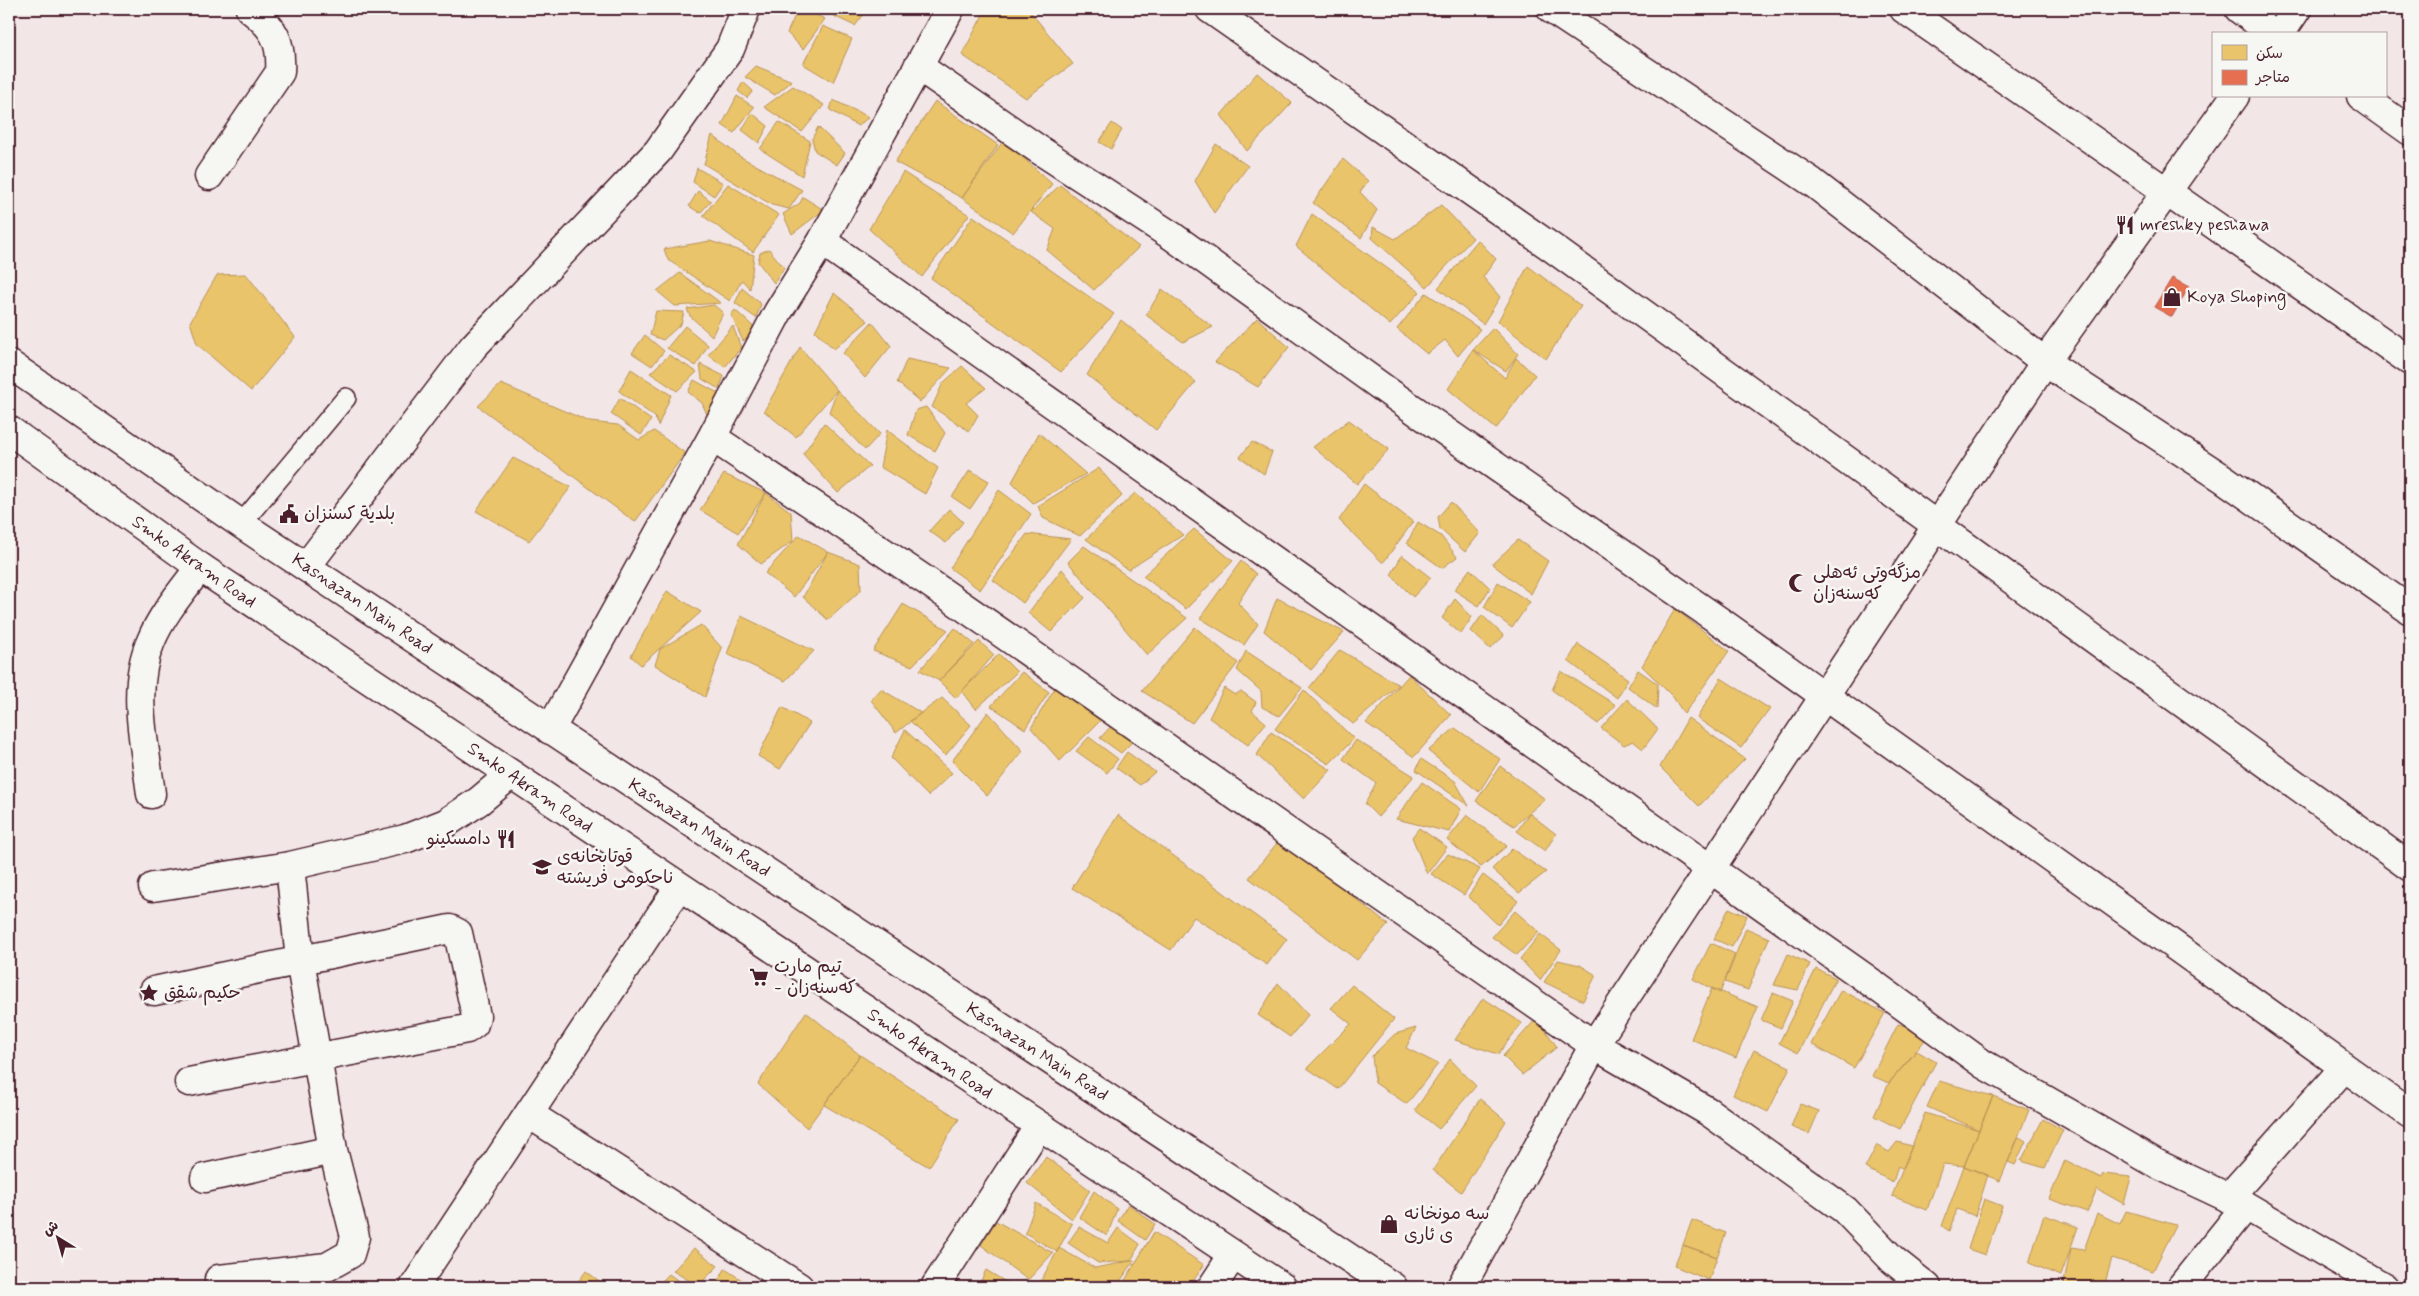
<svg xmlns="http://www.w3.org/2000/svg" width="2419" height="1296" font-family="Mynerve,'Playpen Sans Arabic',sans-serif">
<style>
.homes{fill:#e9c46a;stroke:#b99257}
.shops{fill:#e76f51;stroke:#b85746}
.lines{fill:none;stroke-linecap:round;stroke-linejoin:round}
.service-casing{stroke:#4a1f2b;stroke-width:22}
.minor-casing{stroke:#4a1f2b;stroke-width:31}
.tertiary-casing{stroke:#4a1f2b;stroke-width:31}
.service{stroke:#f6f6f2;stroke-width:19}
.minor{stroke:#f6f6f2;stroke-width:28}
.tertiary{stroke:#f6f6f2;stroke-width:28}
.labels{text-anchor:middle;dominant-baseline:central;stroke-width:5;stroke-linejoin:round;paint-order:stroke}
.poi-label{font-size:18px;fill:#4a1f2b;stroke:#f6f6f2;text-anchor:start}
.street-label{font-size:18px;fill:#4a1f2b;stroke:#f6f6f2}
</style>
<rect width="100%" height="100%" fill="#f2e6e7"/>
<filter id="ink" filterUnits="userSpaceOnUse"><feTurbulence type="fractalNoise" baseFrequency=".02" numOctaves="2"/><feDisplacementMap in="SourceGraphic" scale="10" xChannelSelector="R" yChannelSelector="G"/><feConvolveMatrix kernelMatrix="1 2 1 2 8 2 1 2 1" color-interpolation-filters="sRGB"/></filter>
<g filter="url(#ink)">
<path class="homes" d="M 798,9 L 804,9 L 825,19 L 803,49 L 787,33 Z
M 819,9 L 868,9 L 855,26 Z
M 986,9 L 1028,9 L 1073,64 L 1026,98 L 962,55 Z
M 823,26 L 852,39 L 833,82 L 803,64 Z
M 756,66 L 792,81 L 775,95 L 745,77 Z
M 1257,73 L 1292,103 L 1247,151 L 1221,115 Z
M 743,82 L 753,91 L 747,98 L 738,91 Z
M 793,86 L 824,105 L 802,132 L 764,107 Z
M 737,96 L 754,107 L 734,133 L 722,125 Z
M 833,100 L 869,117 L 858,126 L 830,110 Z
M 935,101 L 998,145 L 962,198 L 895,162 Z
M 752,113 L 768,126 L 759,143 L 742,130 Z
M 779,122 L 810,141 L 802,176 L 760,149 Z
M 1112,123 L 1122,130 L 1111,149 L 1099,142 Z
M 818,127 L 845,153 L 837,165 L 815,151 L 812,139 Z
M 712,135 L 739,156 L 802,190 L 789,209 L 772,205 L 704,164 Z
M 1004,140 L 1052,184 L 1013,233 L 962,198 Z
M 1216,144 L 1248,166 L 1214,213 L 1195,181 Z
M 1343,159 L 1368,181 L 1360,192 L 1377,210 L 1361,238 L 1313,203 Z
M 697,168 L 723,183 L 714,196 L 693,182 Z
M 903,172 L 969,215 L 922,277 L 869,229 Z
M 728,184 L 779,215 L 753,252 L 703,216 Z
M 1060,185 L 1139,247 L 1094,290 L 1047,250 L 1055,229 L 1031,212 Z
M 698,191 L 711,201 L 700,213 L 689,206 Z
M 803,197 L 824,210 L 792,234 L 783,214 L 800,203 Z
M 1441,205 L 1473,238 L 1427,287 L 1372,238 L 1373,227 L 1395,239 Z
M 1312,214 L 1420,292 L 1390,325 L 1296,246 Z
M 973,216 L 1114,314 L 1061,372 L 931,278 Z
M 1478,240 L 1496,259 L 1483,277 L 1500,297 L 1483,324 L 1438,288 Z
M 710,241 L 754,255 L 750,289 L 742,280 L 730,301 L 668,260 L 664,249 Z
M 769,249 L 784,268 L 774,283 L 758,262 L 760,253 Z
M 1528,266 L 1581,306 L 1546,359 L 1498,321 Z
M 680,273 L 721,303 L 675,306 L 657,291 Z
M 246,274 L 295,337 L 251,391 L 197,344 L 190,322 L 217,275 Z
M 742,288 L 761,304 L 756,318 L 735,303 Z
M 1162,289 L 1213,327 L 1183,342 L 1146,315 Z
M 834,293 L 868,321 L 834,349 L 815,331 Z
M 1426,293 L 1480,329 L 1458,356 L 1445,340 L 1427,354 L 1397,329 Z
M 714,305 L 723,313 L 712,336 L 690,316 L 687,309 Z
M 735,310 L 758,331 L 743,341 L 731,315 Z
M 656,311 L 684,312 L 681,324 L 663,340 L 650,335 Z
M 1257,318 L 1289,347 L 1258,387 L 1215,362 Z
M 1121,320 L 1196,382 L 1156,430 L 1087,375 Z
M 872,322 L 891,346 L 865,378 L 843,353 Z
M 685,326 L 708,345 L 696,366 L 667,348 Z
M 733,326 L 741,348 L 725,367 L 708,355 Z
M 1493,328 L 1518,354 L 1506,371 L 1473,350 Z
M 645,335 L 664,351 L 652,366 L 632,353 Z
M 800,347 L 837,390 L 796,437 L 764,411 Z
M 1473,350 L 1505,378 L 1516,358 L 1535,375 L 1496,429 L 1448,389 Z
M 669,355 L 697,372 L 677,391 L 650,373 Z
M 907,359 L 951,368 L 920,402 L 897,382 Z
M 700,364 L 724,376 L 719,389 L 702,379 Z
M 962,366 L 986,388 L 966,403 L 978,415 L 969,431 L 932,407 L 943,383 Z
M 631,369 L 671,395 L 658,426 L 655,417 L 619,391 Z
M 694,380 L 727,398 L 709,419 L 702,403 L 688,392 Z
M 501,384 L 590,422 L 618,425 L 639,440 L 654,431 L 685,453 L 635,522 L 478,406 Z
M 837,390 L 880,434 L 865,450 L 829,412 Z
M 620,398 L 651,420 L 641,435 L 611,414 Z
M 926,407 L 945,433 L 935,451 L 908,435 L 916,410 Z
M 1349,420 L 1389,449 L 1357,484 L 1313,447 Z
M 824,423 L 870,466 L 838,493 L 803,454 Z
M 887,430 L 938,468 L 925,494 L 880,467 Z
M 1039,433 L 1086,474 L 1033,503 L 1012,482 Z
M 1252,442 L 1272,452 L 1264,474 L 1240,457 Z
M 513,458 L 571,487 L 529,541 L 476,511 Z
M 1099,468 L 1122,496 L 1080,536 L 1043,518 L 1038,506 Z
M 970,470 L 989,481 L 970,509 L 952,497 Z
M 724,474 L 766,493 L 738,533 L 700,510 Z
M 1364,484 L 1413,522 L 1383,563 L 1339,520 Z
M 999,490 L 1031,514 L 980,590 L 950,568 Z
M 766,493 L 791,512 L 793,541 L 761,564 L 738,544 Z
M 1135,493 L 1183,535 L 1128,570 L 1086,539 Z
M 1451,502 L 1480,533 L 1465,552 L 1440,529 L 1438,517 Z
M 949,509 L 963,522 L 946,543 L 929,531 Z
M 1418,522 L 1441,536 L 1457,557 L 1442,568 L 1407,543 Z
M 1194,529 L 1233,561 L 1186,609 L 1143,576 Z
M 1027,534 L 1071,539 L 1023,603 L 993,580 Z
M 799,535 L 828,552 L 794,597 L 765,573 Z
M 1518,540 L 1548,561 L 1531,594 L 1492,564 Z
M 1084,546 L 1187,618 L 1147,655 L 1068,562 Z
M 828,552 L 860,564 L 861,590 L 828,620 L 803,597 Z
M 1402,555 L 1431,578 L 1413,597 L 1391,575 Z
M 1241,561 L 1256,574 L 1238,603 L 1258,624 L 1244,645 L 1200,618 Z
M 1062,569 L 1085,598 L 1051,632 L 1028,613 Z
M 1470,569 L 1490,588 L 1479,606 L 1454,590 Z
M 1498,582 L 1530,602 L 1512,628 L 1484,607 Z
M 667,591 L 701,612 L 641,665 L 631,656 Z
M 1277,598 L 1344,632 L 1311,670 L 1264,631 Z
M 1455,599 L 1472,617 L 1461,634 L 1442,618 Z
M 903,604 L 948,630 L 912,666 L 873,651 Z
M 1675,609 L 1729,651 L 1684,714 L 1673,697 L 1642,666 Z
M 1482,615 L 1504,636 L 1490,649 L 1471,631 Z
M 741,616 L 814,651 L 785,681 L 727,654 Z
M 701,625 L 722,648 L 705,697 L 655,665 L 660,649 Z
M 1195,627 L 1238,663 L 1192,723 L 1142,691 Z
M 955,628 L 974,644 L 939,681 L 920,670 Z
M 979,641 L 994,655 L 956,698 L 939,681 Z
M 1578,644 L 1628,679 L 1617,698 L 1568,661 Z
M 1340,650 L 1399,685 L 1353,724 L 1309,688 Z
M 1246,651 L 1302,688 L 1279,716 L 1262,707 L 1261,691 L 1237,670 Z
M 999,654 L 1017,672 L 976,709 L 962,691 Z
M 1638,670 L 1658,684 L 1657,709 L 1628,687 Z
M 1561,671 L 1616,705 L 1598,724 L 1552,690 Z
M 1022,672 L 1049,692 L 1025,729 L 991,706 Z
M 1409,675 L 1451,715 L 1414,757 L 1366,723 Z
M 1721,678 L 1770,709 L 1741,748 L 1697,718 Z
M 1059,681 L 1102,719 L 1060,761 L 1031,728 Z
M 1224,688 L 1235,695 L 1241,691 L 1256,702 L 1252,711 L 1266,723 L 1248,745 L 1209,718 Z
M 881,689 L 921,713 L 896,733 L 871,700 Z
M 1304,690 L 1354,739 L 1329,764 L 1275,729 Z
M 942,698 L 971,725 L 945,756 L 910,721 Z
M 1627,699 L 1658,729 L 1643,749 L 1633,741 L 1624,745 L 1601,728 Z
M 782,707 L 810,723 L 780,769 L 758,756 Z
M 988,712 L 1023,751 L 987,796 L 952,761 Z
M 1688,718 L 1745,759 L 1699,806 L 1660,767 Z
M 1115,722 L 1137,737 L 1121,753 L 1100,738 Z
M 1455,728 L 1500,759 L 1479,792 L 1428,751 Z
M 905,730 L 952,773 L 928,796 L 891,758 Z
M 1271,732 L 1331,770 L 1304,799 L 1257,755 Z
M 1089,737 L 1118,759 L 1107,773 L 1076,751 Z
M 1356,740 L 1414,776 L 1378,817 L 1365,804 L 1376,783 L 1343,759 Z
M 1127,752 L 1155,772 L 1140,785 L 1116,768 Z
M 1421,759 L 1455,781 L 1469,806 L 1416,770 Z
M 1500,766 L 1545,799 L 1514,826 L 1476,801 Z
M 1422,782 L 1461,809 L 1449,832 L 1396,819 Z
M 1529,813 L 1556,834 L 1545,851 L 1517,831 Z
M 1118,815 L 1287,939 L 1267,965 L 1194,917 L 1171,950 L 1072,888 Z
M 1467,815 L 1507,846 L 1481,867 L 1447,840 Z
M 1419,828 L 1447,847 L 1427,874 L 1412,837 Z
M 1281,838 L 1388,925 L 1357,960 L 1249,878 Z
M 1512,849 L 1546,872 L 1519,893 L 1492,869 Z
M 1448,854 L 1480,869 L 1464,895 L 1431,874 Z
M 1483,875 L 1518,901 L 1498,925 L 1468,896 Z
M 1729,908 L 1747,916 L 1732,947 L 1714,939 Z
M 1515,911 L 1539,932 L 1517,955 L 1492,937 Z
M 1746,928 L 1769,938 L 1748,990 L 1725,982 Z
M 1540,934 L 1561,950 L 1540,980 L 1520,959 Z
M 1711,943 L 1735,954 L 1720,993 L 1693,979 Z
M 1788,954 L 1810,964 L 1798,990 L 1774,985 Z
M 1558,960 L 1580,965 L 1596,975 L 1583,1001 L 1544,982 Z
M 1816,969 L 1836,978 L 1798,1053 L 1779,1043 Z
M 1278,983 L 1308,1015 L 1290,1037 L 1258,1015 Z
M 1352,985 L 1394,1019 L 1338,1089 L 1307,1068 L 1351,1024 L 1331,1008 Z
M 1712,988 L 1758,1007 L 1736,1058 L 1691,1039 Z
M 1841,990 L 1885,1013 L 1854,1068 L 1811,1044 Z
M 1773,993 L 1793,1001 L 1781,1028 L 1761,1020 Z
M 1483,998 L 1522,1023 L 1498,1054 L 1455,1040 Z
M 806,1012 L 860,1055 L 807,1128 L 758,1084 Z
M 1537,1018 L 1557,1047 L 1522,1075 L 1503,1056 Z
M 1898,1024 L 1931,1033 L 1889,1083 L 1872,1076 Z
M 1416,1028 L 1406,1048 L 1438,1064 L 1407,1104 L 1375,1083 L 1372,1056 L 1395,1034 Z
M 1754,1050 L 1790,1067 L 1768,1112 L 1733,1095 Z
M 1917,1051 L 1936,1062 L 1900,1129 L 1874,1116 L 1889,1083 Z
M 860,1055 L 959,1119 L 929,1167 L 824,1105 Z
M 1450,1059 L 1476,1086 L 1439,1129 L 1415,1110 Z
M 1939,1081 L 1993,1096 L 1979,1130 L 1927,1107 Z
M 1993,1096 L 2029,1110 L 2000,1181 L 1964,1166 Z
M 1480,1099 L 1506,1121 L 1461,1192 L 1433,1170 Z
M 1800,1104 L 1819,1111 L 1809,1134 L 1791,1127 Z
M 1925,1113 L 1979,1130 L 1964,1166 L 1943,1164 L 1927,1210 L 1892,1196 Z
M 2043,1119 L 2063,1130 L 2045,1168 L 2021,1161 Z
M 2019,1137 L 2026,1141 L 2015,1165 L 2008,1162 Z
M 1897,1142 L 1912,1146 L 1903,1169 L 1898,1166 L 1893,1182 L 1865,1168 L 1877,1145 L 1889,1152 Z
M 1046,1157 L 1090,1190 L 1072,1219 L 1027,1183 Z
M 2065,1160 L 2101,1178 L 2103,1174 L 2131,1177 L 2124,1204 L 2097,1189 L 2087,1212 L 2049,1199 Z
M 1964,1166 L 1988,1175 L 1975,1216 L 1957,1209 L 1949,1231 L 1942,1226 Z
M 1094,1191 L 1117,1209 L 1107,1236 L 1079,1217 Z
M 1984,1199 L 2002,1206 L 1985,1255 L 1968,1249 Z
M 1036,1203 L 1072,1224 L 1057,1252 L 1025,1233 Z
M 1128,1204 L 1155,1224 L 1145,1240 L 1118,1221 Z
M 2126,1211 L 2176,1225 L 2153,1271 L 2112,1258 L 2104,1287 L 2076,1283 L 2075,1287 L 2063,1287 L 2071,1248 L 2084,1250 L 2097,1213 L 2120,1224 Z
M 2044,1215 L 2078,1227 L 2061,1276 L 2029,1263 Z
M 1692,1220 L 1726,1233 L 1717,1257 L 1683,1245 Z
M 996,1221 L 1053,1253 L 1028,1280 L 981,1245 Z
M 1079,1227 L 1108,1243 L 1118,1228 L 1140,1244 L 1131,1261 L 1098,1263 L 1068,1243 Z
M 1154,1232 L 1204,1265 L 1189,1287 L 1121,1287 Z
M 1683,1245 L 1717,1257 L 1709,1280 L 1674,1266 Z
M 694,1248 L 718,1266 L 698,1286 L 673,1271 Z
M 1059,1248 L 1095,1268 L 1135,1260 L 1116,1287 L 1040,1287 L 1038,1286 Z
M 725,1269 L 753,1287 L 715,1287 Z
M 986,1270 L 1014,1287 L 978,1287 Z
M 586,1271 L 607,1287 L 574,1287 Z
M 669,1274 L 687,1287 L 656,1287 Z"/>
<path class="shops" d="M 2172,278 L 2189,287 L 2172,317 L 2154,307 Z"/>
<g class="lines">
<g class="service-casing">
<path id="service" d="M 241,524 L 346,398"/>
</g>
<g class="minor-casing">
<path id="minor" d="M 1210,9 L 1551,247 L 2410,867
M 1551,9 L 1812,182 L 2045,362 L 2224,479 L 2410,610
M 1904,9 L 2410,361
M 2239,9 L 2273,34
M 2280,34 L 2297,9
M 918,66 L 1038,149 L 1172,236 L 1390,393 L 1728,627 L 2410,1114
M 2361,96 L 2410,131
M 209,176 L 280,72 C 282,42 274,27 250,9
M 822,241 L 1865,978 L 1983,1064 L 2159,1165 L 2246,1206 L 2384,1287
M 712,437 L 928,582 L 1594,1045 L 1709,1112 L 1845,1210 L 1893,1260 L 1927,1287
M 306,567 L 473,347 L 658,151 L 730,49 L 746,9
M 550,730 L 712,437 L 778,312 L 822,241 L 950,9
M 151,794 C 145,745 130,688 151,641 C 162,614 183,590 200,567
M 153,887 L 290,866 L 405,839 L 446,823 L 479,801 L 510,775
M 154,991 L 450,929 L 458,933 L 476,1016 L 474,1024 L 467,1029 L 189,1082
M 529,1114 L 799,1287
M 205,1178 L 333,1150
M 2228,1198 L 2344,1068
M 219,1279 L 327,1267 L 350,1254 L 355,1237 L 333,1150 L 317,1058 L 300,960 L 290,866
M 935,1287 L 1039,1126
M 1212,1287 L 1233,1255
M 1461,1287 L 1594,1045 L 2045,362 L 2235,96
M 2181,1287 L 2246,1206"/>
</g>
<g class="tertiary-casing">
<path id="tertiary" d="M 9,364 L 241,524 L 1393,1287
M 9,430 L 200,567 L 1282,1287
M 414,1287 L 679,887"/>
</g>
<use href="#service" class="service"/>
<use href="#minor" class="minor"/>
<use href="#tertiary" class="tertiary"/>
</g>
</g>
<defs>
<g id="restaurant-bare" transform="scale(1.5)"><path d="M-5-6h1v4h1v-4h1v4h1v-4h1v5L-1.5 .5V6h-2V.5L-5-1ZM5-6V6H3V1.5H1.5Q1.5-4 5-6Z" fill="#4a1f2b" stroke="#f6f6f2" stroke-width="2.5" paint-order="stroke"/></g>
<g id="shop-bare" transform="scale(1.5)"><path d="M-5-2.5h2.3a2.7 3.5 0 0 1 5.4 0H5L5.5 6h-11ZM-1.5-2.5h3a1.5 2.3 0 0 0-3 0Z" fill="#4a1f2b" stroke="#f6f6f2" stroke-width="2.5" paint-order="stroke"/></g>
<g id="civic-bare" transform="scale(1.5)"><path d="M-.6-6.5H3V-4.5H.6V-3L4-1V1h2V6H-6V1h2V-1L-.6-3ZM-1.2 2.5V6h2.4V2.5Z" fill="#4a1f2b" stroke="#f6f6f2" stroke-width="2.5" paint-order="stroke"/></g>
<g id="mosque-bare" transform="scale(1.5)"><path d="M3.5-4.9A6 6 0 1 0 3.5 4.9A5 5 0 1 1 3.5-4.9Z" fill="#4a1f2b" stroke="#f6f6f2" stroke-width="2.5" paint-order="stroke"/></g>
<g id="school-bare" transform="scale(1.5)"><path d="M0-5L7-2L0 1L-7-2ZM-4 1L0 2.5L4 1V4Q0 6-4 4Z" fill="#4a1f2b" stroke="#f6f6f2" stroke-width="2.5" paint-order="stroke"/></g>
<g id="supermarket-bare" transform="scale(1.5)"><path d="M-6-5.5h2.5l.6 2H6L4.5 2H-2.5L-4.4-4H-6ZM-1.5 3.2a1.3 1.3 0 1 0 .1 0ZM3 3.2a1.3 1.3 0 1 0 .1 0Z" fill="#4a1f2b" stroke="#f6f6f2" stroke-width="2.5" paint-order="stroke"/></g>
<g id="sight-bare" transform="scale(1.5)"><path d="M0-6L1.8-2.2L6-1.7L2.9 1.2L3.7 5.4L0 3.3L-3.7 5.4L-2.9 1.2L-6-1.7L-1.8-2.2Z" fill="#4a1f2b" stroke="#f6f6f2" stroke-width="2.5" paint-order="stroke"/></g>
</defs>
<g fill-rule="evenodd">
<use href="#restaurant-bare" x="2125" y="225"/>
<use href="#shop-bare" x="2172" y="297"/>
<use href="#civic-bare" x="289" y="514"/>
<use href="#mosque-bare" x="1798" y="583"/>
<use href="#restaurant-bare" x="506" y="839"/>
<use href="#school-bare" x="542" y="867"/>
<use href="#supermarket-bare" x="759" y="977"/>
<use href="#sight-bare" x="149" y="993"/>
<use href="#shop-bare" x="1389" y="1224"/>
</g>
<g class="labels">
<g class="poi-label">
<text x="2140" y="225">mreshky peshawa</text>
<text x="2187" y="297">Koya Shoping</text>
<text x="304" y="514">بلدية كسنزان</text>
<text x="1813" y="573">مزگەوتی ئەهلی<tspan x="1813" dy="21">کەسنەزان</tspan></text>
<text x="491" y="839" text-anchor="end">دامسكينو</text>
<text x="557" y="857">قوتابخانەی<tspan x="557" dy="21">ناحکومی فریشتە</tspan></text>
<text x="774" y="967">تیم مارت<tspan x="774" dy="21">- کەسنەزان</tspan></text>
<text x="164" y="993">حكيم شقق</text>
<text x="1404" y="1214">سه مونخانه<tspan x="1404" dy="21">ی ئاری</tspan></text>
</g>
<g class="street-label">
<text transform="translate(194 562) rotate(35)">Smko Akram Road</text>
<text transform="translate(362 604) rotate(34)">Kasnazan Main Road</text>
<text transform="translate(530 788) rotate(34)">Smko Akram Road</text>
<text transform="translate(699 828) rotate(33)">Kasnazan Main Road</text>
<text transform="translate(1037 1052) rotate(33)">Kasnazan Main Road</text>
<text transform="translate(930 1054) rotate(34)">Smko Akram Road</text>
</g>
</g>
<rect width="2419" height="1296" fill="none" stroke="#f6f6f2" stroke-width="30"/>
<rect x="15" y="15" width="2389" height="1266" fill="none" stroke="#4a1f2b" stroke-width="2" filter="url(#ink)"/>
<rect x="2212" y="32" width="175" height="65" fill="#f6f6f2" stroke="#b1a0a2"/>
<rect x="2222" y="45" width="25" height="15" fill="#e9c46a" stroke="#b1a0a2"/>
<text x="2256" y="58" font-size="15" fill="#4a1f2b">سكن</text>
<rect x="2222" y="70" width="25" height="15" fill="#e76f51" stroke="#b1a0a2"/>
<text x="2256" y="82" font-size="15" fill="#4a1f2b">متاجر</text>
<g transform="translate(58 1238) rotate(323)" stroke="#f6f6f2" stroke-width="4" paint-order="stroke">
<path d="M0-4L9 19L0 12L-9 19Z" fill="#4a1f2b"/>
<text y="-8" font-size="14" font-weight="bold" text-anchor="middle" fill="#4a1f2b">ش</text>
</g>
</svg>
